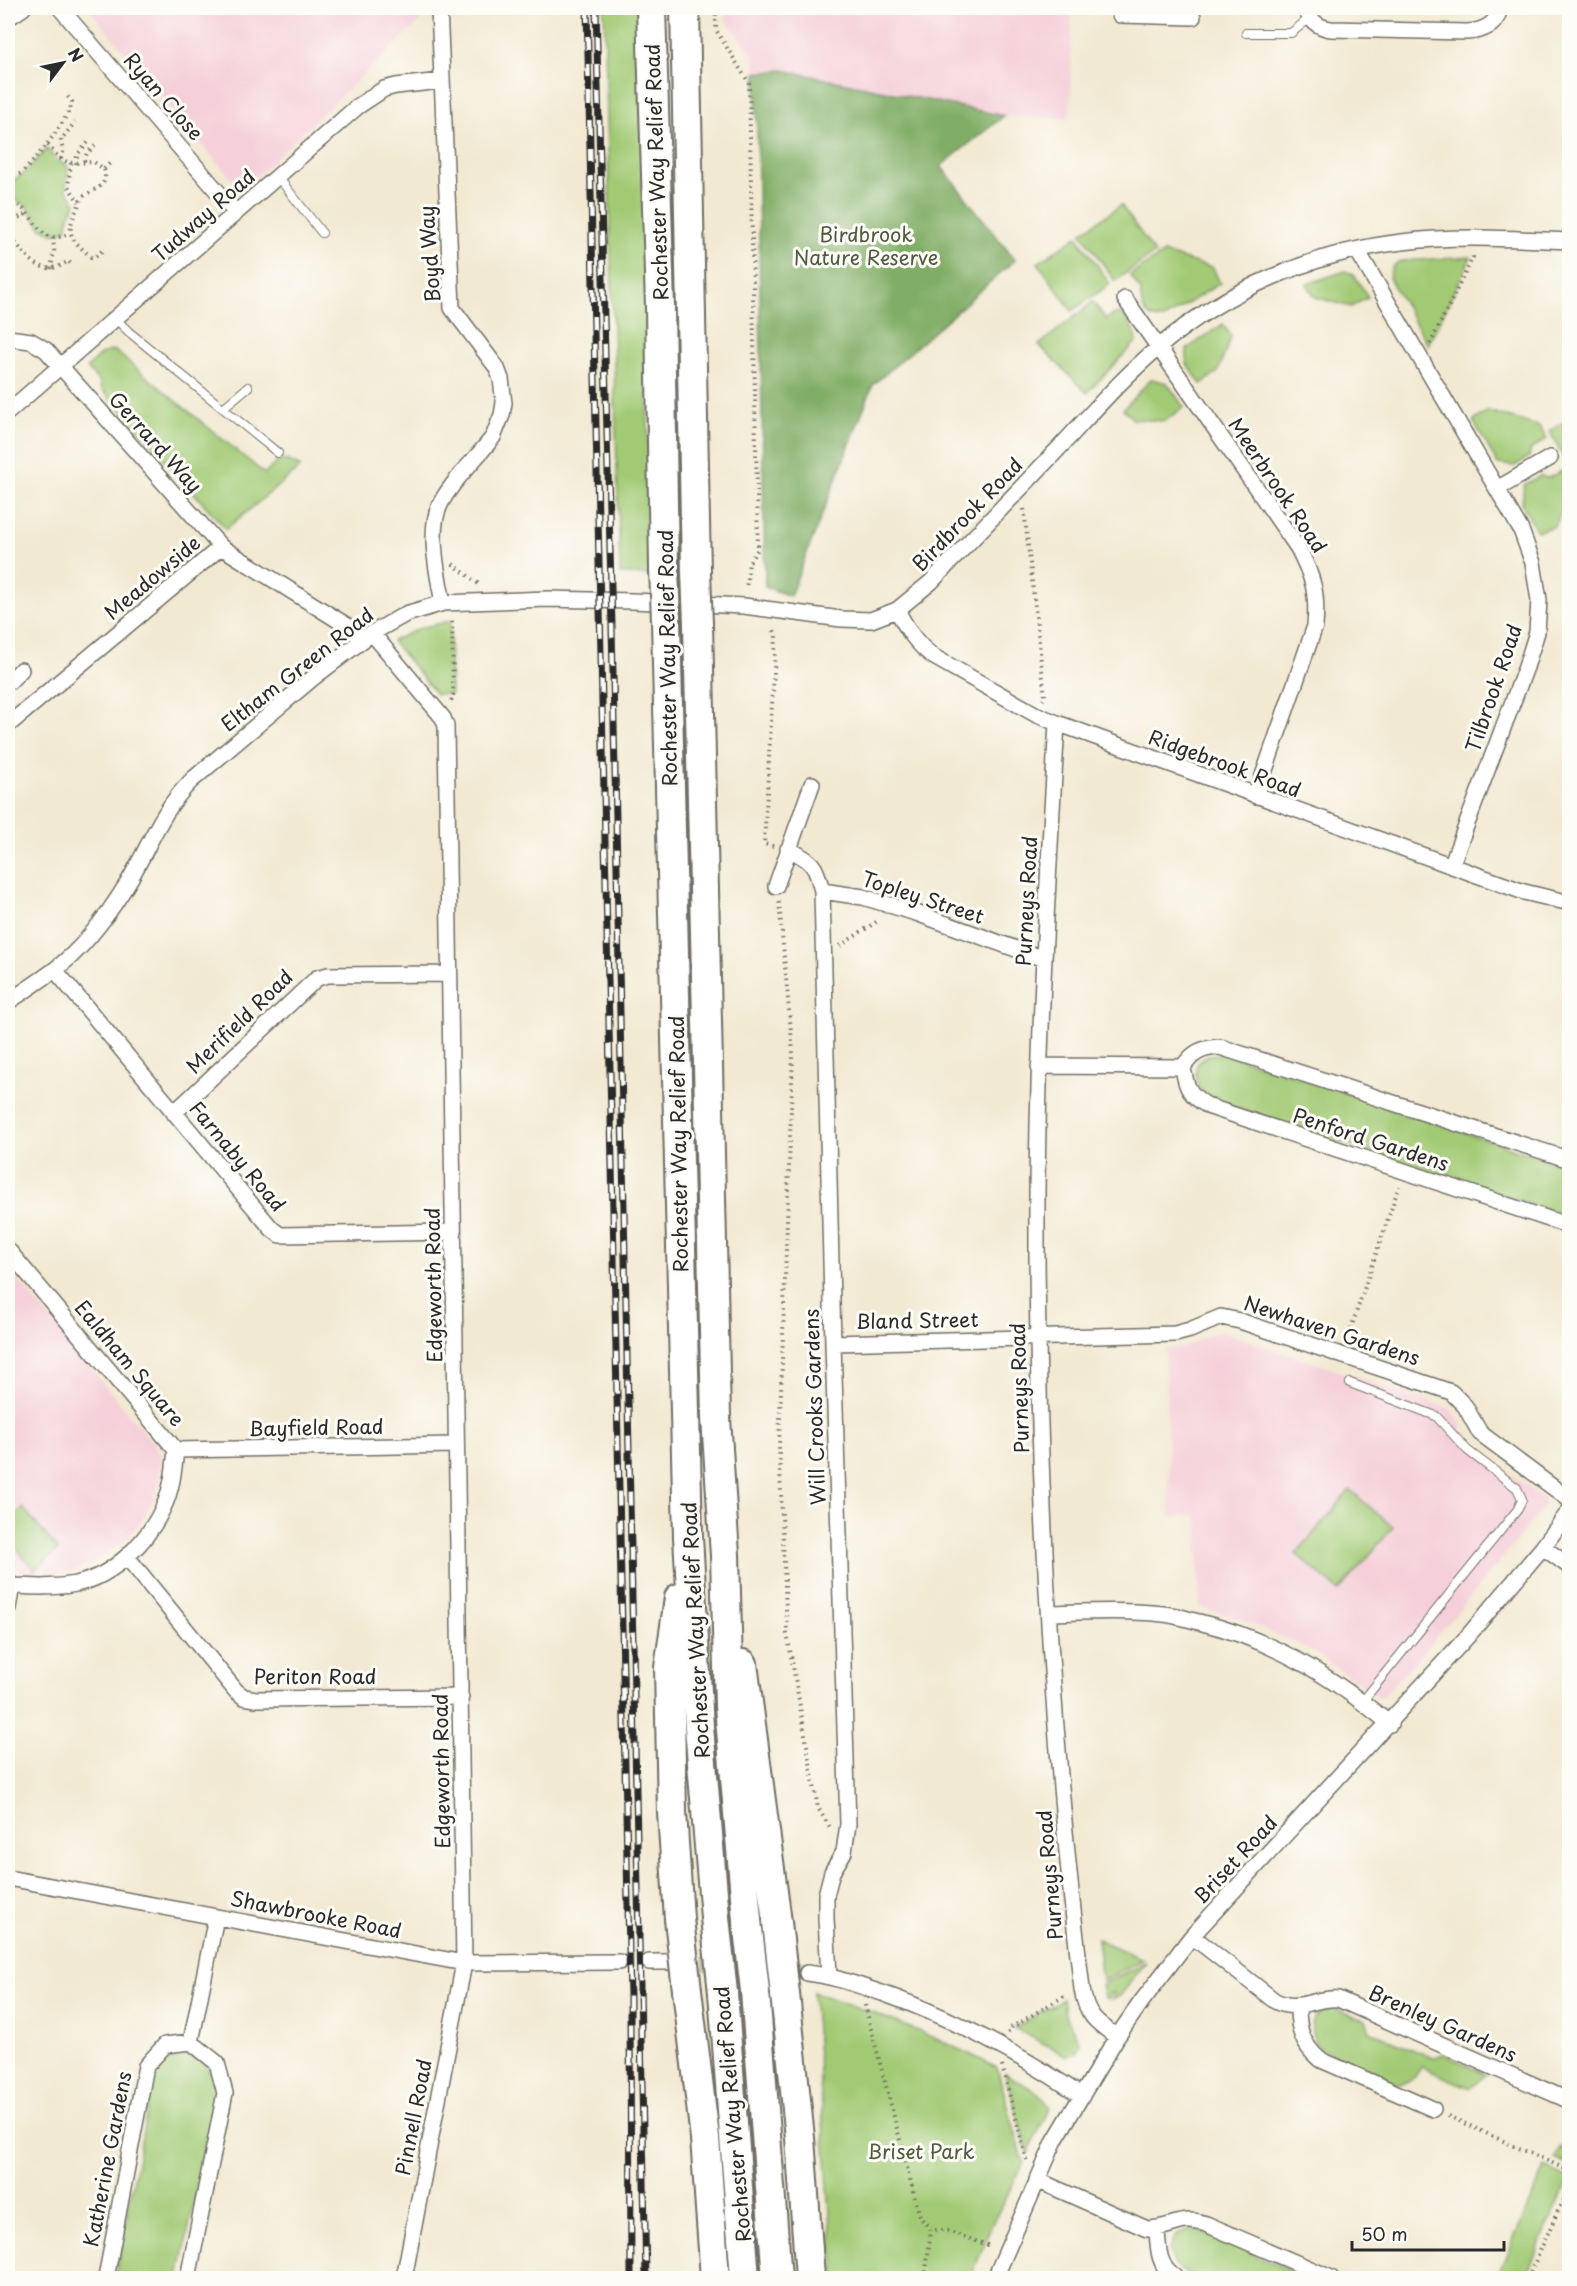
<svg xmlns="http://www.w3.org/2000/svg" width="1577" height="2286" font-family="'Playpen Sans',sans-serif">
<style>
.built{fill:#f5cfd9}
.green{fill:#a2ca75;stroke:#667a50;stroke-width:1.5}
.forest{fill:#81ae66;stroke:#566c48;stroke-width:1.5}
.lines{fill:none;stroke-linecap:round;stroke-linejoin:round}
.street-tunnel{stroke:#cac3b1;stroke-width:15;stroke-dasharray:15 8;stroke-linecap:butt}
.lane-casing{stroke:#716e65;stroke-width:10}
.street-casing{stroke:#716e65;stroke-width:18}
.highway-casing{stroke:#716e65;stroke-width:32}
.path{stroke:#716e65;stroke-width:4;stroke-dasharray:1.5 4.5;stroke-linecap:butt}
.lane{stroke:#fff;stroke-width:8}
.street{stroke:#fff;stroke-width:15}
.highway{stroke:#fff;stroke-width:28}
.rail-casing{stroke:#2b2b2b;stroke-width:7}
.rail{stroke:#fdfcf7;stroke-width:4.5;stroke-dasharray:14;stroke-linecap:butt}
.highway-bridge-casing{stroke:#716e65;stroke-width:32;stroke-linecap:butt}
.highway-bridge{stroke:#fff;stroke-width:28}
.labels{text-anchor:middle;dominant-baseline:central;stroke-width:6;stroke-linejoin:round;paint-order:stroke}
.street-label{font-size:20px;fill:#2b2b2b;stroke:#fdfcf7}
.park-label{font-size:20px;fill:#4f5b41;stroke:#fdfcf7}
</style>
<rect width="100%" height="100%" fill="#fdfcf7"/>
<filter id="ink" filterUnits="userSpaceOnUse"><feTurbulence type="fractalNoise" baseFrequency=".0167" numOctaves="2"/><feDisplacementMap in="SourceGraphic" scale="12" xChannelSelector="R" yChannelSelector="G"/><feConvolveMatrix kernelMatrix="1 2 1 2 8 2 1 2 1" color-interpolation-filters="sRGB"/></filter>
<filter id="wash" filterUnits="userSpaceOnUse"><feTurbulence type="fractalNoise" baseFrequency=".008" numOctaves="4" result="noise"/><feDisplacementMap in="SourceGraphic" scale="24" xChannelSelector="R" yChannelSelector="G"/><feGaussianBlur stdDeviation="1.35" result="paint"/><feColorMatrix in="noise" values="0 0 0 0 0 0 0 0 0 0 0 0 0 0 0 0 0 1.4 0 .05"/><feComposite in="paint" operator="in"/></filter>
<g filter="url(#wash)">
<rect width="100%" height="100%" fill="#f2e9d2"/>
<path class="built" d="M 88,8 L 408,8 L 420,21 L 257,176 L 244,183 L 231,179 Z
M 727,8 L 1072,8 L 1070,118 L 1004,116 L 783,70 L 756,73 L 754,56 L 726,20 Z
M 8,1268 L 161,1453 L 160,1479 L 154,1500 L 140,1523 L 122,1543 L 99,1559 L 73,1571 L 42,1576 L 20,1572 L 8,1558 Z
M 1222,1332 L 1449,1408 L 1457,1417 L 1464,1433 L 1476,1449 L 1544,1499 L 1543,1507 L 1512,1547 L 1414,1663 L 1382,1696 L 1379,1697 L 1313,1651 L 1240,1619 L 1200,1607 L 1197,1516 L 1170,1516 L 1165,1349 L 1183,1348 L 1212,1334 Z"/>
<path class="green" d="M 604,8 L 639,8 L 651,575 L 620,574 Z
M 47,149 L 57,160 L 68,166 L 66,189 L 76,203 L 69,216 L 66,230 L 55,234 L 42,229 L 26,206 L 10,197 L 8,193 L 8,184 L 22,175 Z
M 1121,205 L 1155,253 L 1115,281 L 1081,233 Z
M 1077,236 L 1110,284 L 1072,311 L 1038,263 Z
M 1164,253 L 1213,268 L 1220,283 L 1164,319 C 1146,320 1140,308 1141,291 L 1130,275 Z
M 1471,257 L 1428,345 L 1389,278 L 1392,267 L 1400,261 Z
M 1345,271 L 1354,275 L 1368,297 L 1351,307 L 1315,297 L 1307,284 Z
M 1093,302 L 1106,319 L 1115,314 L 1123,314 L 1134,331 L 1136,342 L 1087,393 L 1039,345 Z
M 1223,324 L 1231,336 L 1218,372 L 1201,384 L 1187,364 L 1187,349 Z
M 114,350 L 265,474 L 279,460 L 289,461 L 301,467 L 226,529 L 100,387 L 101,384 L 87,368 L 101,354 Z
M 1151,379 L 1167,383 L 1184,407 L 1165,421 L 1133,419 L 1123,409 Z
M 1488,411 L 1540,427 L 1547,439 L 1531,449 L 1529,457 L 1515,466 L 1498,464 L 1473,421 Z
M 1569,419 L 1569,466 L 1549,431 Z
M 1566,469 C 1577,487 1563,508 1555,526 L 1537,531 L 1522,504 L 1524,485 L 1540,476 L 1548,478 Z
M 450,621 L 451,694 L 436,694 L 392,641 L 420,628 Z
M 1224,1053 L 1569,1167 L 1569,1217 L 1209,1099 C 1196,1089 1187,1063 1209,1055 C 1214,1054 1219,1054 1224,1053 Z
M 1350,1490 L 1393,1527 L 1339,1591 L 1296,1554 Z
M 23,1508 L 58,1550 L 34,1570 L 8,1537 L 8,1521 Z
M 1097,1939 L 1143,1959 L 1102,1981 Z
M 1146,1962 L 1120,1996 L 1112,2000 L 1114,1993 L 1111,1993 L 1109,1999 L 1105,1998 L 1102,1984 Z
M 813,1992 C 876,2013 938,2037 997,2068 L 1024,2163 L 992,2224 L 971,2278 L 835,2278 Z
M 1063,1999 L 1065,2014 L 1080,2043 L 1077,2052 L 1067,2056 L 1014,2028 Z
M 1332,2008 L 1366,2020 L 1370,2031 L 1433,2058 L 1443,2054 L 1487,2074 L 1470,2088 L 1421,2067 C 1415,2078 1409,2087 1395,2083 L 1321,2049 C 1305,2032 1310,2014 1332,2008 Z
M 180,2056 C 202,2056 214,2069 216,2090 L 179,2278 L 115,2278 L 153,2078 L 163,2063 Z
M 1005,2073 L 1040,2094 L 1050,2107 L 1028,2153 Z
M 1560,2147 L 1569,2151 L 1569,2164 L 1555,2158 Z
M 1545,2168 L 1569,2179 L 1525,2278 L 1496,2278 Z
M 1188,2229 L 1202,2231 L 1292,2271 L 1295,2278 L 1198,2278 L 1180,2270 L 1173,2264 L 1169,2249 L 1175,2236 Z"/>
<path class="forest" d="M 783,70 L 1004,116 L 941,166 L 1015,260 L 873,385 L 790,596 L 765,587 L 756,73 Z"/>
</g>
<g filter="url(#ink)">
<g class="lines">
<path class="street-tunnel" d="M 619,1962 L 649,1962
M 678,1962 L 741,1966 L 807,1973"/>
<g class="lane-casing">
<path id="lane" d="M 1246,33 L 1291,33 L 1310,18
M 278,177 L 322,233
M 115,318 L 129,332 L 278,453
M 223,408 L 248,387
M 1350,1383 L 1436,1416 L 1467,1450 L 1517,1488 L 1522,1499 L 1518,1509 L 1362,1702"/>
</g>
<g class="street-casing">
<path id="street" d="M 60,8 L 236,213
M 439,8 L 452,308 L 497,368 L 501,379 L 504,403 L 502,415 L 493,437 C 478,457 448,485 439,507 C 428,533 438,576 443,603
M 1120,8 L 1120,15 L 1193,17
M 1305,8 C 1311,21 1317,27 1331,29 L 1467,32 C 1482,31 1498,26 1499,8
M 8,18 L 23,8
M 1357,250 L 1521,530 L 1533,563 L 1539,600 L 1537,632 L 1526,667 L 1451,866
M 1125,299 L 1298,548 C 1313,577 1318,593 1315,626 L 1256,796
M 8,338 L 31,341 L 46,350 L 221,547
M 8,412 L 357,107 L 384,89 L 396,86 L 441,81
M 1497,489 L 1550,458
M 897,610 C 907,629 916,644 934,657 L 1035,714 L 1057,723 L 1524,892 L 1570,903
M 372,633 L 443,718 L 446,726 L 464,1963 L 404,2278
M 8,683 L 21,670
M 1057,723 C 1048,880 1038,1037 1037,1195 C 1036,1460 1050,1726 1082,1989 C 1086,2015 1096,2022 1117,2037
M 8,725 L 221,547 L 349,627 L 363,640
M 788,849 C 813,861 816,865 822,891 L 833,1343 L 848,1824 L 844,1852 L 832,1872 L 826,1895 L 826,1918 L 829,1976
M 776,886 L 812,784
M 822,891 L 863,897 L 916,913 L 1044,959
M 55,970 L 272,1229 L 280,1235 L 453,1232
M 8,1002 C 23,992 38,982 53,971 C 82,950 108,915 127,884 C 150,846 159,813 192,780 L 314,677 L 372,633 L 406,614 L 443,603 L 548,599 L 632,601 L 744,606 L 841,619 L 871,620 L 897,610 L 931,582 C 974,537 1017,492 1060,447 C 1091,414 1124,376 1159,347 C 1225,290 1315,252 1402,242 C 1457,235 1514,239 1570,241
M 1039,1066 L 1183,1067
M 174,1113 L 317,978 L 328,975 L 449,974
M 1570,1160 L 1220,1047 C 1202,1048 1193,1052 1183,1067 C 1186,1089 1190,1096 1210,1107 L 1570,1226
M 8,1250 L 176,1450 C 174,1469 172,1490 163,1508 C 147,1542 114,1576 76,1584 C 54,1588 34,1587 12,1586 L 8,1581
M 833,1343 L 1175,1334 L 1190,1330 L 1221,1317 L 1240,1321 L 1451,1392 L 1465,1406 L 1480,1433 L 1570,1500
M 176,1450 L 456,1445
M 1543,1547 L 1570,1567
M 127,1557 L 236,1691 L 244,1697 L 256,1699 L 461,1697
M 8,1608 L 12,1586
M 1049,1613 C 1087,1612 1125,1610 1163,1614 C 1175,1615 1187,1619 1199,1622 C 1273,1640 1331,1676 1390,1724
M 8,1878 L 464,1963 L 619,1962
M 1192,1936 L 1275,2001 C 1298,2013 1315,1997 1338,1999 L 1570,2101
M 649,1962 L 672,1962
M 807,1973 C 834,1976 857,1985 882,1993 C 954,2018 1019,2054 1082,2096
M 1298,2007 C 1298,2029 1302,2044 1319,2059 L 1433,2109
M 191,2042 L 216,1917
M 1037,2180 L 1147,2229 C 1172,2229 1180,2215 1206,2224 L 1331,2278
M 1157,2229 C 1158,2248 1158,2267 1176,2278
M 106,2278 L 146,2066 L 165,2045 L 191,2042 L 217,2063 L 225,2093 L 188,2278
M 995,2278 L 1055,2140 L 1117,2037 L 1142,2001 L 1192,1936 L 1467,1637 L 1543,1547 L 1570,1510"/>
</g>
<g class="highway-casing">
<path id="highway" d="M 651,8 L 660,307 L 664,569
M 685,8 L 696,572
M 666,621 L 688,1537 L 699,1727 L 715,1917
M 698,624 L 716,1418 L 725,1555 L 729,1706 L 747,1920
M 679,1598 L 669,1668 L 672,1812 L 679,1919
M 743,1664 L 777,1922
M 687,1990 L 705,2138 L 715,2278
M 755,1991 L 777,2278
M 723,1993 L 745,2278
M 785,1994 L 800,2138 L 810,2278"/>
</g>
<path class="path" d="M 716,8 L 716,30 L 749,83 L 758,549 L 749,562 L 746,589
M 48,145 L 59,158 L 69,163 L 94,162 L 104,169 C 109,188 94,188 84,196 C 79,200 80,204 77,209 C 65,234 70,238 91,257 L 96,256 L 102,251
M 61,159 L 63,152 L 61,140 L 75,122
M 84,161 L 87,153 L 95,146
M 71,163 L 68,186 L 79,202
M 76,164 L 77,155 L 90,140
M 104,169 L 111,162
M 8,179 C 12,176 17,176 21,173 C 33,164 71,116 72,102 L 67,96
M 8,199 C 14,204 22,206 27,213 C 40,228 45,245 70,233
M 8,223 L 28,213
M 8,233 C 24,252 40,282 68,261 L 71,264
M 51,269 L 54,251 L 53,237
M 1430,344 L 1473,257 L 1472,253
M 1024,509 L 1045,697 L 1043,700
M 453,564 L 480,585
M 451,701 L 453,695 L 452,619
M 773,846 L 764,844 L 776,636 L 773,627
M 779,902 L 793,1053 L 779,1447 L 787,1633 L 818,1808 L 831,1829
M 840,946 L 879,920
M 1347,1340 L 1399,1186
M 865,2005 L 920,2217 L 931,2230 L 945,2230 L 990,2246
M 1008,2033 L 1012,2027 L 1066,1995
M 1002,2066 L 1027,2160
M 1448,2116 L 1570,2171
M 925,2278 L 931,2230
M 1528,2278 L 1570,2184"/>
<use href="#lane" class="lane"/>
<use href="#street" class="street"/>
<use href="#highway" class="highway"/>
<g class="rail-casing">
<path id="rail" d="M 587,8 L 630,1997 L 631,2278
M 596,8 L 612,626 L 646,2278"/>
</g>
<use href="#rail" class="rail"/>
<g class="highway-bridge-casing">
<path id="highway-bridge" d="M 664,569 L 666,621
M 696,572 L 698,624
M 715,1917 L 723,1993
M 679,1919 L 687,1990
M 747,1920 L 755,1991
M 777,1922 L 785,1994"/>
</g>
<use href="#highway-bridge" class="highway-bridge"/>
</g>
</g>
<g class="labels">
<g class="street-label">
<text transform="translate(164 96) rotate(49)">Ryan Close</text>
<text transform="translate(656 172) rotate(-92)">Rochester Way Relief Road</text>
<text transform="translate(203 215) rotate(-41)">Tudway Road</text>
<text transform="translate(429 254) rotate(-94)">Boyd Way</text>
<text transform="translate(156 442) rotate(48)">Gerrard Way</text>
<text transform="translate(1278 485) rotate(56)">Meerbrook Road</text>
<text transform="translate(967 514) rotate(-46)">Birdbrook Road</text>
<text transform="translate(152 577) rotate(-40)">Meadowside</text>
<text transform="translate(667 658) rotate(-91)">Rochester Way Relief Road</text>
<text transform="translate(297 669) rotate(-38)">Eltham Green Road</text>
<text transform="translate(1493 688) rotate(-71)">Tilbrook Road</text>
<text transform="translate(1225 763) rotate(20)">Ridgebrook Road</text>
<text transform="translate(923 897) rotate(18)">Topley Street</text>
<text transform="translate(1026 901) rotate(-87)">Purneys Road</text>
<text transform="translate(239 1021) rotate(-44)">Merifield Road</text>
<text transform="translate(1371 1139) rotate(18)">Penford Gardens</text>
<text transform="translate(678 1144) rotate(-91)">Rochester Way Relief Road</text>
<text transform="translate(238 1156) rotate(50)">Farnaby Road</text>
<text transform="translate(433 1285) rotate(-91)">Edgeworth Road</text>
<text transform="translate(917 1320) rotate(-1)">Bland Street</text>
<text transform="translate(1332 1330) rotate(18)">Newhaven Gardens</text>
<text transform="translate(130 1363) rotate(50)">Ealdham Square</text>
<text transform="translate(1019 1388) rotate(-92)">Purneys Road</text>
<text transform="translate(814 1407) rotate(-92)">Will Crooks Gardens</text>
<text transform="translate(316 1427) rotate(-1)">Bayfield Road</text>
<text transform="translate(695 1630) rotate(-93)">Rochester Way Relief Road</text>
<text x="315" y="1676">Periton Road</text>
<text transform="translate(441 1771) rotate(-91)">Edgeworth Road</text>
<text transform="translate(1235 1859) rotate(-47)">Briset Road</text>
<text transform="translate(1049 1875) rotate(-95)">Purneys Road</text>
<text transform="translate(316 1914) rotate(11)">Shawbrooke Road</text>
<text transform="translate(1443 2023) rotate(24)">Brenley Gardens</text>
<text transform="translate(732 2114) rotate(-95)">Rochester Way Relief Road</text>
<text transform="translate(413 2117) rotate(-79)">Pinnell Road</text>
<text transform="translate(107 2159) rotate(-79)">Katherine Gardens</text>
</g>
<g class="park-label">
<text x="866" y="234">Birdbrook<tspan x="866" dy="23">Nature Reserve</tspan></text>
<text x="921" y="2151">Briset Park</text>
</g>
</g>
<rect width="1577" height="2286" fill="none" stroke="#fdfcf7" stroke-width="30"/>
<g transform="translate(63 63) rotate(58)" stroke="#fdfcf7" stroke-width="4.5" paint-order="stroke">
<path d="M0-4.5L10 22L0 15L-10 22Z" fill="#2b2b2b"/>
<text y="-9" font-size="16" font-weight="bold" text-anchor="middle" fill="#2b2b2b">N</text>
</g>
<path d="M1352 2241v9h152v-9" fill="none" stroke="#2b2b2b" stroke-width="3"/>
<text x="1361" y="2241" font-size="18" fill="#2b2b2b" stroke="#fdfcf7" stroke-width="4.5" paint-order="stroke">50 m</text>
</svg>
